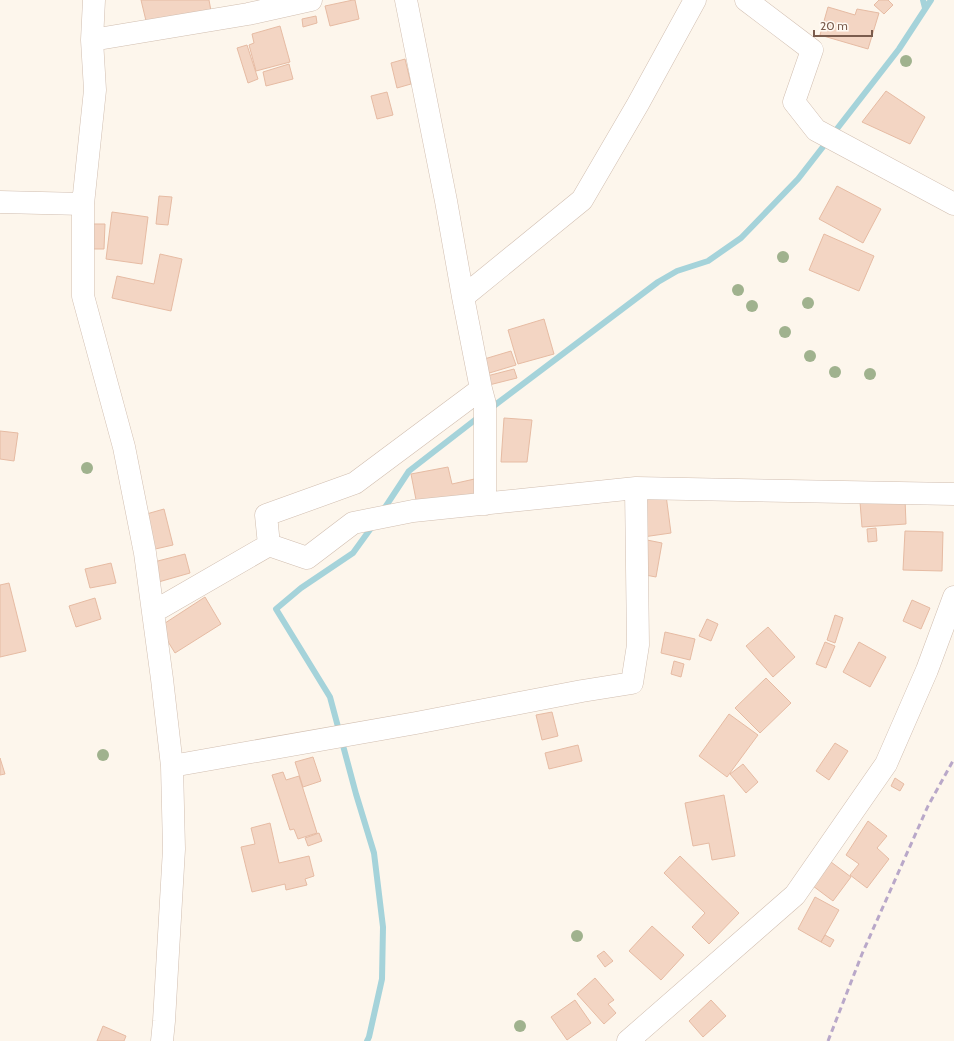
<svg xmlns="http://www.w3.org/2000/svg" width="954" height="1041" font-family="Cabin,sans-serif">
<style>
.lines{fill:none;stroke-linecap:round;stroke-linejoin:round}
.stream{stroke:#a5d3da;stroke-width:6}
.building{fill:#f3d5c3;stroke:#e6bba3}
.minor-casing{stroke:#d1beb0;stroke-width:23}
.minor{stroke:#fff;stroke-width:22}
.rail{stroke:#b9a8c9;stroke-width:3;stroke-dasharray:6 4;stroke-linecap:butt}
.tree{fill:#a0b28e}
</style>
<rect width="100%" height="100%" fill="#fdf6ec"/>
<g class="lines">
<path class="stream" d="M 923,0 L 925,8
M 491,408 L 658,282 L 677,271 L 708,261 L 741,238 L 798,179 L 899,49 L 931,0
M 382,512 L 409,471 L 480,416
M 367,1041 L 369,1037 L 382,979 L 383,927 L 374,853 L 356,794 L 330,697 L 276,609 L 301,588 L 353,553 L 374,524"/>
</g>
<path class="building" d="M 141,0 L 209,0 L 211,11 L 147,25 Z
M 353,0 L 355,0 L 359,19 L 330,26 L 325,6 Z
M 879,0 L 888,0 L 893,5 L 884,14 L 874,5 Z
M 828,7 L 855,15 L 857,9 L 879,13 L 868,49 L 820,35 Z
M 316,16 L 317,23 L 303,27 L 302,19 Z
M 280,26 L 290,62 L 256,71 L 249,45 L 254,43 L 252,34 Z
M 247,45 L 258,79 L 248,83 L 237,48 Z
M 405,59 L 411,84 L 397,88 L 391,63 Z
M 289,64 L 293,79 L 266,86 L 263,72 Z
M 886,91 L 925,117 L 910,144 L 862,122 Z
M 387,92 L 393,115 L 377,119 L 371,96 Z
M 837,186 L 881,209 L 863,243 L 819,219 Z
M 159,196 L 172,197 L 168,225 L 156,224 Z
M 112,212 L 148,217 L 142,264 L 106,259 Z
M 90,224 L 105,224 L 104,249 L 89,249 Z
M 824,234 L 874,256 L 859,291 L 809,270 Z
M 160,254 L 182,259 L 171,311 L 112,298 L 117,276 L 154,284 Z
M 544,319 L 554,354 L 518,364 L 508,330 Z
M 511,351 L 516,365 L 486,374 L 481,360 Z
M 514,369 L 517,378 L 489,385 L 487,376 Z
M 504,418 L 532,420 L 527,462 L 501,462 Z
M 0,431 L 18,433 L 14,461 L 0,459 Z
M 448,467 L 452,484 L 479,478 L 483,498 L 418,510 L 411,474 Z
M 666,495 L 671,533 L 643,537 L 638,498 Z
M 905,499 L 906,524 L 862,527 L 860,502 Z
M 164,509 L 173,545 L 151,550 L 143,515 Z
M 876,528 L 877,541 L 868,542 L 867,529 Z
M 905,531 L 943,532 L 942,571 L 903,570 Z
M 647,540 L 662,543 L 656,577 L 640,574 Z
M 185,554 L 190,573 L 155,583 L 150,563 Z
M 111,563 L 116,583 L 90,588 L 85,569 Z
M 9,583 L 26,651 L 0,657 L 0,585 Z
M 205,597 L 221,624 L 175,653 L 159,627 Z
M 95,598 L 101,619 L 76,627 L 69,606 Z
M 912,600 L 930,608 L 921,629 L 903,621 Z
M 835,615 L 843,618 L 835,643 L 827,640 Z
M 707,619 L 718,624 L 711,641 L 699,636 Z
M 768,627 L 795,657 L 773,677 L 746,646 Z
M 665,632 L 695,639 L 690,660 L 661,653 Z
M 825,642 L 835,646 L 826,668 L 816,664 Z
M 859,642 L 886,657 L 870,687 L 843,672 Z
M 674,661 L 684,664 L 681,677 L 671,674 Z
M 766,678 L 791,703 L 760,733 L 735,708 Z
M 552,712 L 558,736 L 542,740 L 536,715 Z
M 729,714 L 758,735 L 727,777 L 699,756 Z
M 835,743 L 848,751 L 829,780 L 816,771 Z
M 578,745 L 582,761 L 549,769 L 545,753 Z
M 313,757 L 321,781 L 303,787 L 295,762 Z
M 0,758 L 5,774 L 0,775 Z
M 743,764 L 758,782 L 746,793 L 730,774 Z
M 283,772 L 286,780 L 299,776 L 317,833 L 298,839 L 294,829 L 290,830 L 272,775 Z
M 895,778 L 904,784 L 900,791 L 891,786 Z
M 724,795 L 735,856 L 712,860 L 709,843 L 693,846 L 685,803 Z
M 868,821 L 887,836 L 877,848 L 889,859 L 867,888 L 850,875 L 859,864 L 846,855 Z
M 270,823 L 279,863 L 309,856 L 314,876 L 305,879 L 307,885 L 286,890 L 285,884 L 252,892 L 241,847 L 255,844 L 251,828 Z
M 319,833 L 322,841 L 308,846 L 305,838 Z
M 680,856 L 739,913 L 709,944 L 692,927 L 705,913 L 664,873 Z
M 831,862 L 851,877 L 833,901 L 813,886 Z
M 815,897 L 839,910 L 821,942 L 798,929 Z
M 652,926 L 684,955 L 661,980 L 629,951 Z
M 825,935 L 834,940 L 830,947 L 821,942 Z
M 604,951 L 613,961 L 605,967 L 597,956 Z
M 595,978 L 614,1000 L 608,1004 L 616,1013 L 604,1024 L 577,994 Z
M 575,1000 L 591,1023 L 567,1040 L 551,1017 Z
M 711,1000 L 726,1016 L 703,1037 L 689,1021 Z
M 103,1026 L 126,1036 L 124,1041 L 97,1041 Z"/>
<g class="lines">
<g class="minor-casing">
<path id="minor" d="M 94,0 L 92,40 L 95,90 L 83,204 L 83,296 L 124,447 L 145,553 L 162,679 L 172,766 L 174,849 L 164,1021 L 162,1041
M 406,0 L 446,201 L 463,297 L 481,389 L 485,404 L 485,504
M 746,0 L 812,50 L 794,102 L 816,130 L 954,204
M 92,40 L 248,14 L 311,0
M 0,202 L 83,204
M 463,297 L 582,200 L 638,104 L 695,0
M 269,545 L 266,515 L 355,483 L 481,389
M 153,612 L 269,545 L 307,558 L 353,523 L 413,511 L 636,488 L 954,494
M 172,766 L 416,723 L 582,691 L 632,683 L 638,645 L 636,488
M 628,1041 L 795,895 L 886,764 L 927,670 L 954,597"/>
</g>
<use href="#minor" class="minor"/>
<path class="rail" d="M 828,1041 L 862,954 L 928,806 L 954,759"/>
</g>
<g class="tree">
<circle cx="906" cy="61" r="6"/>
<circle cx="783" cy="257" r="6"/>
<circle cx="738" cy="290" r="6"/>
<circle cx="808" cy="303" r="6"/>
<circle cx="752" cy="306" r="6"/>
<circle cx="785" cy="332" r="6"/>
<circle cx="810" cy="356" r="6"/>
<circle cx="835" cy="372" r="6"/>
<circle cx="870" cy="374" r="6"/>
<circle cx="87" cy="468" r="6"/>
<circle cx="103" cy="755" r="6"/>
<circle cx="577" cy="936" r="6"/>
<circle cx="520" cy="1026" r="6"/>
</g>
<path d="M814 30v6h58v-6" fill="none" stroke="#7a5c4d" stroke-width="2"/>
<text x="820" y="30" font-size="12" fill="#7a5c4d" stroke="#fffaf3" stroke-width="3" paint-order="stroke">20 m</text>
</svg>
